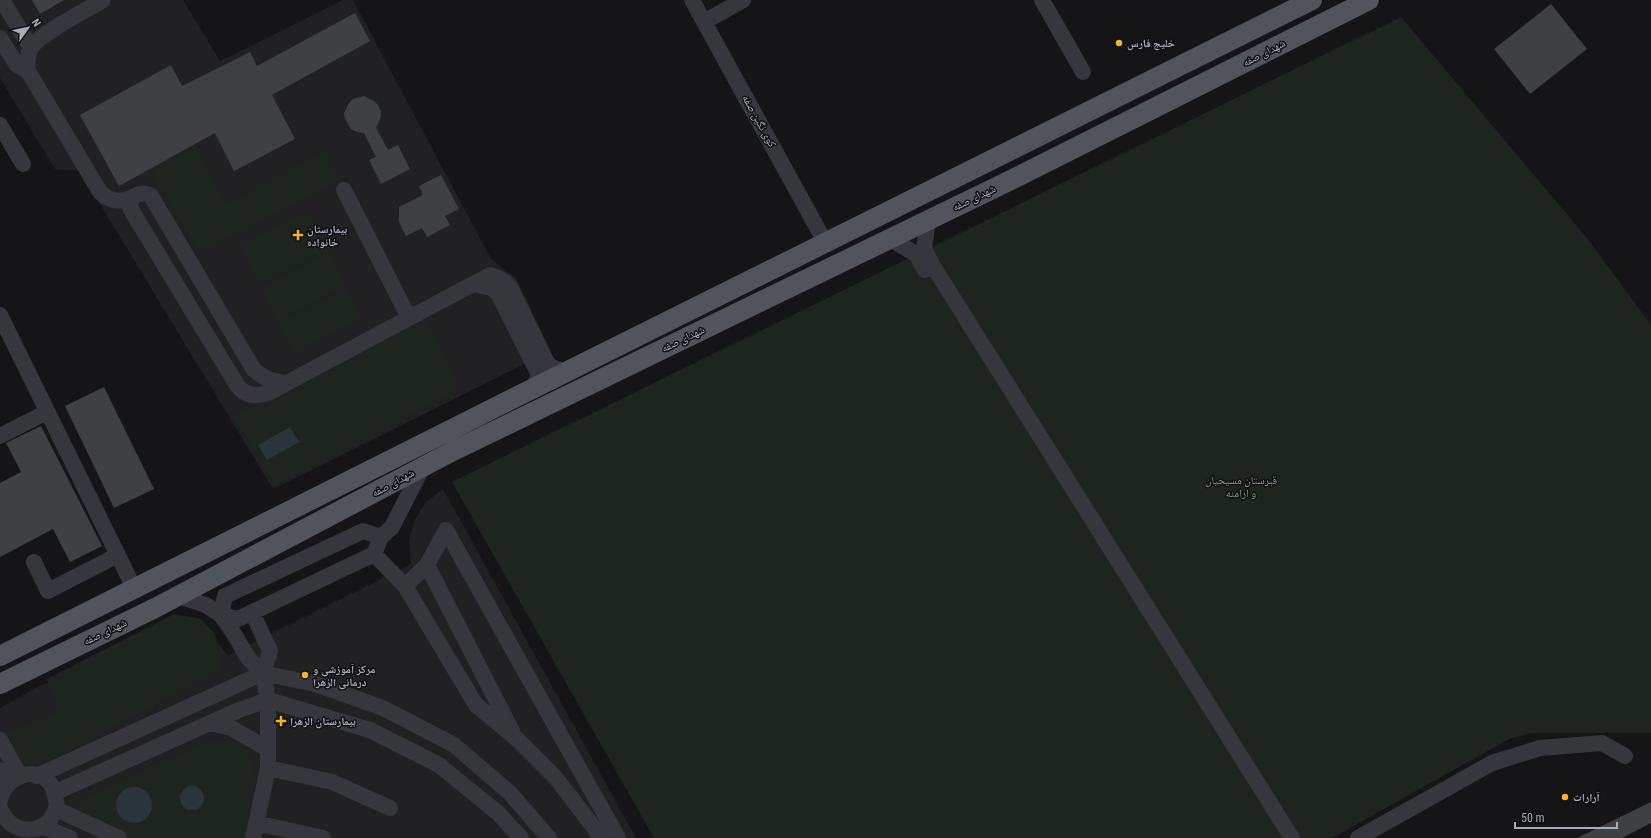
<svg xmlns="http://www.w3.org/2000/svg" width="1651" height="838" font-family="'Roboto Condensed','Noto Naskh Arabic',sans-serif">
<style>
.built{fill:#212124}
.green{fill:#1d251e}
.water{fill:#2b343b}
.building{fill:#3f4044}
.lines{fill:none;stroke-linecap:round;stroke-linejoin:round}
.minor{stroke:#36373c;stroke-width:16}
.major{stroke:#52545b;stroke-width:20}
.poi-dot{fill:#f5b22f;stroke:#101012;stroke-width:1.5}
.labels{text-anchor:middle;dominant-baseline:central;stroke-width:3;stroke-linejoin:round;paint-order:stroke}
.poi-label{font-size:11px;font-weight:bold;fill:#a7acb7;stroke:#101012;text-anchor:start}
.street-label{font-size:11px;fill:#a7acb7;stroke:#101012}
.park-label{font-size:11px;fill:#7da380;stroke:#101012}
</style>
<rect width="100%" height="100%" fill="#151517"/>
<path class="built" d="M 0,0 L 183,0 L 220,61 L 343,0 L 353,0 L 491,259 L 516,278 L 551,351 L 273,489 L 80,171 L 55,169 L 0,78 Z
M 443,489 L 636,838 L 0,838 L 0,708 L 32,690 L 97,659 L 211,638 L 219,644 L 228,656 L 266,636 L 411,564 L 409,540 L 414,521 L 426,502 Z"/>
<path class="green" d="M 1401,17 L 1587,238 L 1651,325 L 1651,733 L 1531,733 L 1509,739 L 1332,838 L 654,838 L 452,482 Z
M 195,147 L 226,204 L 324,151 L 340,181 L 200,253 L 151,171 Z
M 308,210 L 328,250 L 259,284 L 239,245 Z
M 329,252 L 346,286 L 277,321 L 260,287 Z
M 347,288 L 363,319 L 294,353 L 278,323 Z
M 426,319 L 461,389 L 275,485 L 233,416 Z
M 174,614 L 201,619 L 215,634 L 222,669 L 29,773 L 5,733 L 58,712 L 47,679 Z
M 208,741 L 229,741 L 245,749 L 252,760 L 256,776 L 245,838 L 129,838 L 83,819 L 78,811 L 78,803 L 89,795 Z"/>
<path class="water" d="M 290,427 L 299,442 L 267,460 L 258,445 Z
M180 798a12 12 0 1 1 24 0a12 12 0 1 1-24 0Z
M116 805a18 18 0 1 1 36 0a18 18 0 1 1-36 0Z"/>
<path class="building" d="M 32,0 L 64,0 L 40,14 Z
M 1551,4 L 1587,49 L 1530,94 L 1494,49 Z
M 355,13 L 370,41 L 272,95 L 295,139 L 234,171 L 215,133 L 119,186 L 80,115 L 171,65 L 182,86 L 250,52 L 257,66 Z
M 364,96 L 374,101 L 378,105 L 381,111 L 381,117 L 376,128 L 388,150 L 398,145 L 410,169 L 381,184 L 369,160 L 376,157 L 364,133 L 357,132 L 351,129 L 345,119 L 344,113 L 349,103 L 353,99 Z
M 441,175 L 459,209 L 445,216 L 450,225 L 427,237 L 422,228 L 406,236 L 399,222 L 399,207 L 423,195 L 419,186 Z
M 104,387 L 154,489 L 114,508 L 65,406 Z
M 41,426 L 102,546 L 70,562 L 53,529 L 0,557 L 0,483 L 21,472 L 6,443 Z
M 1651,802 L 1651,823 L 1622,838 L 1577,838 Z"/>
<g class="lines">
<path class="minor" d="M 2,0 L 31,48
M 103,0 C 86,10 43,32 32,46 C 27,53 27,63 28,71 L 100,192 C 110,202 120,203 133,197
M 692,0 L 825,242
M 1042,0 L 1083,72
M 704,22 L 743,0
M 0,38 L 17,65 L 28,71
M 0,125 L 23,164
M 344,190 L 409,318
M 928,220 L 924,249 L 933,266 L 1292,838
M 890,239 L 916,254 L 925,270
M 473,284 L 492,288 L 499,295 L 538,373 L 538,377 L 534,388
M 0,315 L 134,588
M 284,383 L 267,379 L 254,370 L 151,196 C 141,190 129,196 130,208 L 237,385 C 245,396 256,397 268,393 L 490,275 C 499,277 504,280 510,287 L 547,363 C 553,369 559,370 567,371
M 0,436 L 47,412
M 446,530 L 618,838
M 374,554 L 405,586 L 476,705 L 517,739 L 556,778 L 595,829 L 600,838
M 34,562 L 48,591 L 118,555
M 427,565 L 512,731
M 405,586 L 427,565 L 446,530
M 178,596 L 206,605 L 221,615 L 234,634 L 248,658 L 263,673 L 270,651 L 252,612
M 221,615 L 238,619 L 374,554 L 381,537 L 392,527 L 422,468
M 221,615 L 225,596 L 363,531 L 381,537
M 211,723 L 231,728 L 268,749
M 0,740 L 20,776
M 268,768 L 332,782 L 390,808
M 0,770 L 8,784
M 37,776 L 263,673 L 315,684 L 383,708 L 454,745 L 510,793 L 549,838
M 54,793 L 239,710 L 268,700 L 370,730 L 439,765 L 498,813 L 521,838
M 0,800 C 5,776 38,763 52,786 C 55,792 56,800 57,807 C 54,812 52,819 47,823 C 44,826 39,828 35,829 C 19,832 7,824 0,809
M 56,809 L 119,838
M 256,823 L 323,838
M 42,826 L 70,838
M 253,838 L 268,768 L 268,700 L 263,673
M 1358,838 L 1492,763 L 1540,748 L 1602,743 L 1625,756"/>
<path class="major" d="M 0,656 L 534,388 L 1312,0
M 0,684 L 155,608 L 453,451 L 1011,180 L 1369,0"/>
</g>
<g class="poi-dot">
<circle cx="1119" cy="43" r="4"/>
<path d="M296 229h4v4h4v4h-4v4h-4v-4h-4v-4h4z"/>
<circle cx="305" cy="675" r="4"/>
<path d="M279 715h4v4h4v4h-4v4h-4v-4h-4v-4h4z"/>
<circle cx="1565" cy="797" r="4"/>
</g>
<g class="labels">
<g class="poi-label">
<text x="1127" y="43">خلیج فارس</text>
<text x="307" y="229">بیمارستان<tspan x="307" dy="13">خانواده</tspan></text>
<text x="313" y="669">مرکز آموزشی و<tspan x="313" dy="13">درمانی الزهرا</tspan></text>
<text x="290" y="721">بیمارستان الزهرا</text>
<text x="1573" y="797">آرارات</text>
</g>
<g class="street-label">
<text transform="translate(1264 53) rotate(-27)">شهدای صفه</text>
<text transform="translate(759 121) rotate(61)">کوی نگین صفه</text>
<text transform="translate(974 198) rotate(-26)">شهدای صفه</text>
<text transform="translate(683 339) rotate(-26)">شهدای صفه</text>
<text transform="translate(393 483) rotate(-28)">شهدای صفه</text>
<text transform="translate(105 632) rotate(-26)">شهدای صفه</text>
</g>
<g class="park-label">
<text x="1241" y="480">قبرستان مسیحیان<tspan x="1241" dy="13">و ارامنه</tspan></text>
</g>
</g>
<g transform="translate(28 28) rotate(57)" stroke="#101012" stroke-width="3" paint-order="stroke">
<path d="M0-3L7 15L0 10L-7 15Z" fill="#a7acb7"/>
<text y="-6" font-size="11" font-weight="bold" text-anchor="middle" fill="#a7acb7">N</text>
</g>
<path d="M1515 822v6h102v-6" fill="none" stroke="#a7acb7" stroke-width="2"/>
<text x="1521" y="822" font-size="12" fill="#a7acb7" stroke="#101012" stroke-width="3" paint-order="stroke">50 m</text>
</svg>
